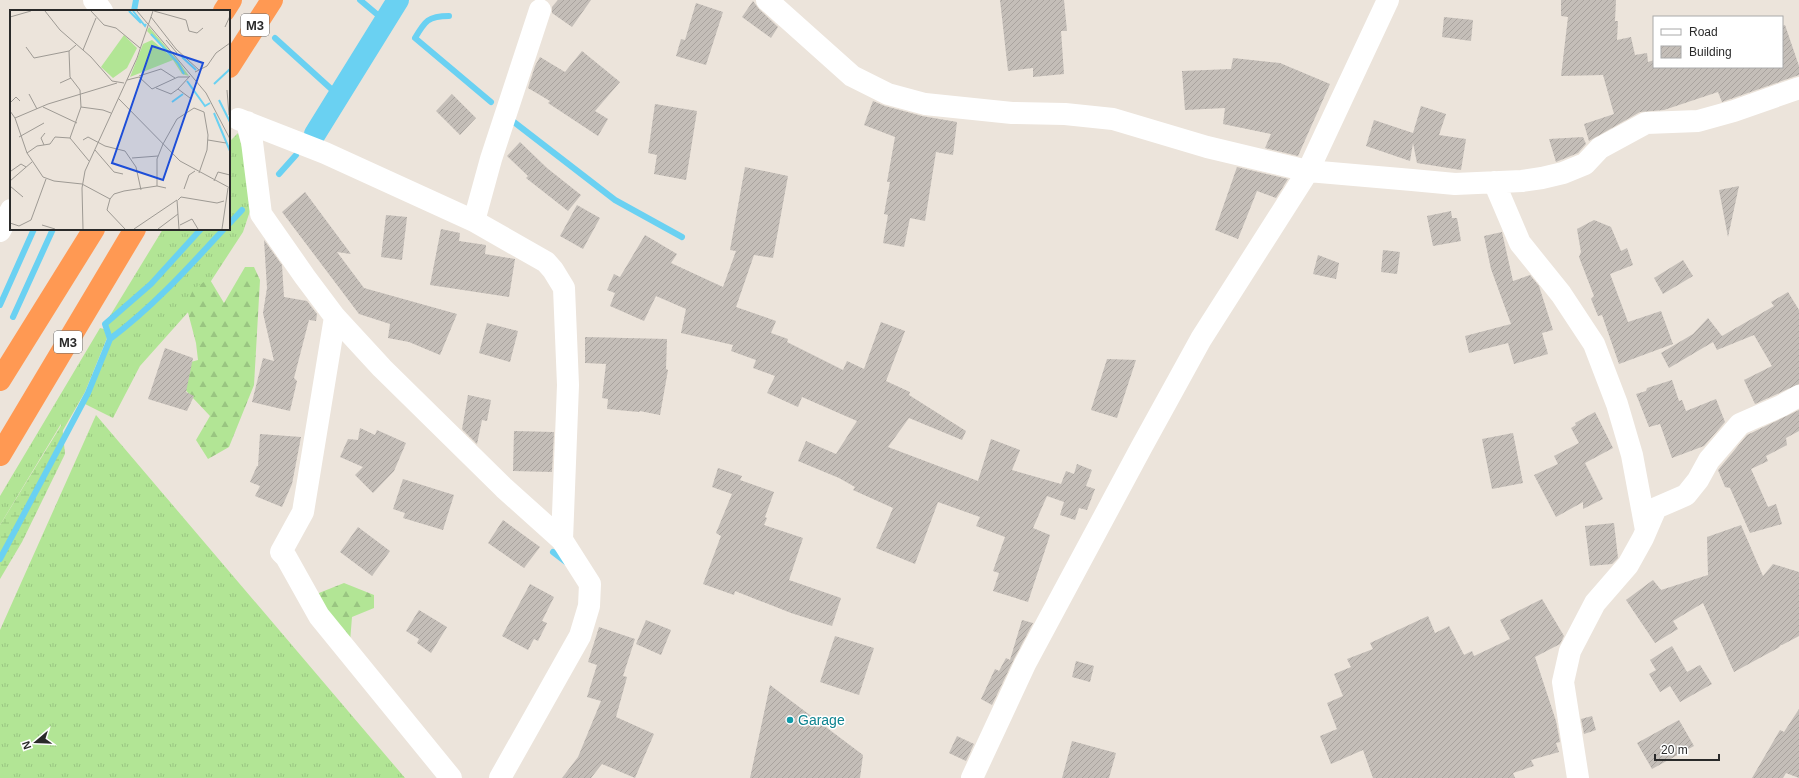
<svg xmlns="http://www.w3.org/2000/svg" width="1799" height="778" font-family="Helvetica,sans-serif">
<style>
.grass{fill:url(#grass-tufts)}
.forest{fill:url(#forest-firs)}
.wetland{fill:url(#wetland-marsh)}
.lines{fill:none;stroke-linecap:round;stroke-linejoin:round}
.stream{stroke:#6ad1f2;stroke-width:6}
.canal{stroke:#6ad1f2;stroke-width:22}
.building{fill:url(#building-hatch)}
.minor{stroke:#fff;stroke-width:22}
.highway{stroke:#ff9953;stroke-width:22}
.culture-dot{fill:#0f9aa8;stroke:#fff;stroke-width:1.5}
.labels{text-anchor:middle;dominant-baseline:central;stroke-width:3;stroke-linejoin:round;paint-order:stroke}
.shield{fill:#fff;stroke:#6a6a6a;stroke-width:1}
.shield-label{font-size:13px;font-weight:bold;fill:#2a2a2a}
.culture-label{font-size:14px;fill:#0d838f;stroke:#fff;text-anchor:start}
.inset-river{fill:none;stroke:#6ad1f2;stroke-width:2}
.inset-road{fill:none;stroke:#9e9a94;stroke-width:1}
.view{fill:#1d4ed8;fill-opacity:0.15;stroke:#1d4ed8;stroke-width:2}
.inset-edge{fill:none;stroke:#2a2a2a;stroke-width:2}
</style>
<defs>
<pattern id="grass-tufts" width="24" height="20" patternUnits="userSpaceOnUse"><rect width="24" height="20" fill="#b2e595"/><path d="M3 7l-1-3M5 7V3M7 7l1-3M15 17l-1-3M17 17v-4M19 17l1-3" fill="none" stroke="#99c581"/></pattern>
<pattern id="forest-firs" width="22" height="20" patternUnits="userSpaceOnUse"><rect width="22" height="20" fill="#b2e595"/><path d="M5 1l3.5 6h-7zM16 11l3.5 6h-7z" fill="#99c581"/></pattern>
<pattern id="wetland-marsh" width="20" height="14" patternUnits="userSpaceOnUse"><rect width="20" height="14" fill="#b2e595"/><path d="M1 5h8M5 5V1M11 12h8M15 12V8" fill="none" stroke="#99c581"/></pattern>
<pattern id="building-hatch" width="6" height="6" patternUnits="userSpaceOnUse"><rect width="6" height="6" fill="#c4beb8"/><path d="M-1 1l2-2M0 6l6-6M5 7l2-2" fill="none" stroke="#a9a39e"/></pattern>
</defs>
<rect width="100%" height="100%" fill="#ece4db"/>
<path class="grass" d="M 238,133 L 244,154 L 250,211 L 243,232 L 198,301 L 140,366 L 113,418 L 83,403 L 110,339 L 105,324 L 163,229 L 229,229 L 229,142 Z
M 100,328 L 104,329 L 107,338 L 85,392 L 62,432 L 61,424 L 0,525 L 0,496 Z
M 96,415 L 405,778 L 0,778 L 0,630 Z"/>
<path class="forest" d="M 245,267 L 254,267 L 260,280 L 254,385 L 229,447 L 208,459 L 196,440 L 210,416 L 175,379 L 180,365 L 198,360 L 196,343 L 186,305 L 193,290 L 209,278 L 224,303 Z
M 344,583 L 374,595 L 374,608 L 352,617 L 350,642 L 314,595 Z"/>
<path class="wetland" d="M 62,424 L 65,454 L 22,542 L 0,579 L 0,525 Z"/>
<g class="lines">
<path class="stream" d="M 360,0 L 385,21
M 134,11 L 136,0
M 449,16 C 428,16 425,21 415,38 L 491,102
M 275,38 L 339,96
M 510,119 L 615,200 L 682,237
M 279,174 L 296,155
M 229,224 L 242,210
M 0,305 L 34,229
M 13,317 L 53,229
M 110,339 C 153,307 188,268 224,229
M 553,552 L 566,562
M 0,559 L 88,393 L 110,339 L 105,324 L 151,284 L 201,229"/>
<path class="canal" d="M 315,134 L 398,0"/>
</g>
<path class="building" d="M 558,0 L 591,0 L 572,27 L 552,13 L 552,7 Z
M 1000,0 L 1064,0 L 1067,31 L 1061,31 L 1064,74 L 1033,77 L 1033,68 L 1008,71 Z
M 1561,0 L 1616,0 L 1615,21 L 1618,21 L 1617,40 L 1631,37 L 1635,55 L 1647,53 L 1648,62 L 1654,60 L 1654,67 L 1782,67 L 1782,26 L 1785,25 L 1799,66 L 1799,75 L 1722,102 L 1718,92 L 1664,110 L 1640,112 L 1589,141 L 1584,124 L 1614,114 L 1603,75 L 1561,76 L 1568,17 L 1561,16 Z
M 753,1 L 759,9 L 778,27 L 771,38 L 742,17 Z
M 696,3 L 723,12 L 706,65 L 676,56 L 681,39 L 685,40 Z
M 1444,17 L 1473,20 L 1471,41 L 1442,37 Z
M 582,51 L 620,82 L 595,111 L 608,119 L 598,136 L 548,103 L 550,101 L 528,88 L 535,66 L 540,57 L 565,72 Z
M 1233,58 L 1280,63 L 1330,84 L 1298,156 L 1265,148 L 1271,134 L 1223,124 L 1225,108 L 1185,110 L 1182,71 L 1231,69 Z
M 452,94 L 476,118 L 460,135 L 436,111 Z
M 873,101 L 885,106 L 922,116 L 957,122 L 953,155 L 936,152 L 925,221 L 910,218 L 904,247 L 883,243 L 888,215 L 884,214 L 890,182 L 887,182 L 895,137 L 864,125 Z
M 655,104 L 697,111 L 686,180 L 654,174 L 657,155 L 648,153 Z
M 1421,106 L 1446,114 L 1439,135 L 1466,139 L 1461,170 L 1417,163 L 1413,143 L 1410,161 L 1366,146 L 1374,120 L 1413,133 Z
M 1583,137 L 1586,144 L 1578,153 L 1556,162 L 1549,139 Z
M 520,142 L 547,168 L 581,195 L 568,211 L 526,178 L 528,176 L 507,156 Z
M 745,167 L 788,176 L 773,258 L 754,255 L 736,307 L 776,321 L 771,333 L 788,339 L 787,342 L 843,370 L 847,361 L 864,369 L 881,322 L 905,331 L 886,381 L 910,392 L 909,395 L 966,431 L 962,440 L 909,418 L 888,447 L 978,481 L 991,439 L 1020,450 L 1012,470 L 1061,484 L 1066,471 L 1074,474 L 1077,464 L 1092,470 L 1086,486 L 1095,489 L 1087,510 L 1079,508 L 1075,520 L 1060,515 L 1064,502 L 1047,496 L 1033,528 L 1050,535 L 1028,602 L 993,591 L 999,573 L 993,571 L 1005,537 L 976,526 L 980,517 L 938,502 L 915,564 L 876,548 L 893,508 L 853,490 L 855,487 L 839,478 L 798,461 L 806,441 L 836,454 L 857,421 L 802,397 L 798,407 L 767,393 L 775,376 L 753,368 L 756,360 L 731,351 L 733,345 L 681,333 L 686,309 L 656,296 L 644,321 L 610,306 L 615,293 L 607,290 L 614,274 L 620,277 L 645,235 L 677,254 L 671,263 L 723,287 L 736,251 L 730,250 Z
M 1237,167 L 1288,179 L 1276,198 L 1257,191 L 1238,239 L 1215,230 Z
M 1739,186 L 1728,237 L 1719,190 Z
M 305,192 L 351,254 L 337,252 L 364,288 L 457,314 L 440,355 L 409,342 L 388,338 L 390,324 L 359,314 L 282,212 Z
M 577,205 L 600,218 L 583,249 L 560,236 Z
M 1451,211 L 1452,218 L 1457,218 L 1461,241 L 1433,246 L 1427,216 Z
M 386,215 L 407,217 L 402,260 L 381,257 Z
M 1594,220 L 1611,227 L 1621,251 L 1627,248 L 1633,265 L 1610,274 L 1628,322 L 1661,311 L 1673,344 L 1619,364 L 1602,315 L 1598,316 L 1591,299 L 1594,296 L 1579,257 L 1581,252 L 1577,229 Z
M 441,229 L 460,233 L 459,241 L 486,245 L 485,254 L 515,259 L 509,297 L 430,285 Z
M 1502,232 L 1513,281 L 1530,275 L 1539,286 L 1553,330 L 1542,333 L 1548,354 L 1514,364 L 1508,343 L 1469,353 L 1465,336 L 1511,324 L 1491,269 L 1484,236 Z
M 264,240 L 282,265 L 284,297 L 307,301 L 317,314 L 316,321 L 309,320 L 294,378 L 297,381 L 290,411 L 252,402 L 263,358 L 274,361 L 263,313 L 267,288 Z
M 1383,250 L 1400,252 L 1397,274 L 1381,272 Z
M 1318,255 L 1339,263 L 1336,279 L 1313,274 Z
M 1683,260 L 1693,276 L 1663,294 L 1654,278 Z
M 1788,292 L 1799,310 L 1799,384 L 1755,404 L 1744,380 L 1772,366 L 1754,335 L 1717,350 L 1713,342 L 1669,368 L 1661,353 L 1693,334 L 1708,318 L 1722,336 L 1774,306 L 1771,302 Z
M 487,323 L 518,331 L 510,362 L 479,353 Z
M 585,337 L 667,339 L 666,369 L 668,370 L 660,415 L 640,411 L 639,412 L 607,409 L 608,399 L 602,398 L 606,364 L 585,363 Z
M 165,348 L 193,358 L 186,392 L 194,396 L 187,411 L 148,399 Z
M 1107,359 L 1136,360 L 1117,418 L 1091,410 Z
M 1672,380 L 1679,401 L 1682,400 L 1686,411 L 1716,399 L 1725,422 L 1704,446 L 1672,458 L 1660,424 L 1649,427 L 1636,394 L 1646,391 L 1647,388 Z
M 468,395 L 491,400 L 487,421 L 482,420 L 477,444 L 462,429 Z
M 1799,410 L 1799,431 L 1786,438 L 1787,445 L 1766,456 L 1768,461 L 1751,469 L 1768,507 L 1776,504 L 1782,524 L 1750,533 L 1730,488 L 1725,487 L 1718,470 L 1747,435 Z
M 1595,412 L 1613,448 L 1585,463 L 1603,499 L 1583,509 L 1583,502 L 1556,517 L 1534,475 L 1558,464 L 1554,456 L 1579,443 L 1571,428 L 1576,425 L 1575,423 Z
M 360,428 L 375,435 L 377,430 L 406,443 L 394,471 L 373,493 L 355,475 L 363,467 L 340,457 L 348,439 L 358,440 Z
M 514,431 L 554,432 L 552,472 L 513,471 Z
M 1513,433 L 1523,483 L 1492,489 L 1482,439 Z
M 260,434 L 301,437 L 292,484 L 282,507 L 255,496 L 260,486 L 250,482 L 257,466 L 258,466 Z
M 718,468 L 742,476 L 740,480 L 774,492 L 765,517 L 767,518 L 764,525 L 803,538 L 789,580 L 841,598 L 832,626 L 791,613 L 735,591 L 734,595 L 703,584 L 721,536 L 716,533 L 732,494 L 712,487 Z
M 403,479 L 454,495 L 443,530 L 403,518 L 405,513 L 393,509 Z
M 503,520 L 540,547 L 524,568 L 488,543 Z
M 1614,523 L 1618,558 L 1612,564 L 1590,566 L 1585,526 Z
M 1741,525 L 1763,576 L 1773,564 L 1799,572 L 1799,636 L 1782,645 L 1781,645 L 1778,648 L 1734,672 L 1703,603 L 1673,621 L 1678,629 L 1655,643 L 1626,600 L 1653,580 L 1661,590 L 1708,575 L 1707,537 Z
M 358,527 L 390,551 L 372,576 L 340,552 Z
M 530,584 L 554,597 L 542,621 L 547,623 L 538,641 L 534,639 L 528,650 L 502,636 Z
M 1542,599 L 1564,636 L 1560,644 L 1535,657 L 1556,721 L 1560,742 L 1556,743 L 1559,752 L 1531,760 L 1534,766 L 1513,773 L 1515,778 L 1373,778 L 1363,750 L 1331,764 L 1320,736 L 1337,729 L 1327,703 L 1343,696 L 1334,674 L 1351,667 L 1347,659 L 1373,649 L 1370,643 L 1428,616 L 1435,633 L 1449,626 L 1464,655 L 1472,651 L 1474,656 L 1510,639 L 1500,620 Z
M 419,610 L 447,627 L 431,653 L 417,643 L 419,639 L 406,631 Z
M 646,620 L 671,630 L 661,655 L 636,644 Z
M 1022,620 L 1033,623 L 1014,659 L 992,705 L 981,699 L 995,669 L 999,671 L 1006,658 L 1010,660 Z
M 599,627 L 635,639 L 623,676 L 627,677 L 616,717 L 654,734 L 635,778 L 602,764 L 591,778 L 562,778 L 578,757 L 601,701 L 587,697 L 597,665 L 588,662 Z
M 835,636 L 874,648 L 859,695 L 820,682 Z
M 1672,646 L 1687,672 L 1700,665 L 1712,684 L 1680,702 L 1670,686 L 1660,692 L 1649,674 L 1656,670 L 1650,660 Z
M 1076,661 L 1094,666 L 1090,682 L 1072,677 Z
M 770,685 L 863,755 L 860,778 L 750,778 Z
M 1799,709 L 1799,778 L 1786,773 L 1783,778 L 1752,778 L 1780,730 L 1784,732 Z
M 1592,716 L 1596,730 L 1584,734 L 1581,719 Z
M 1679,720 L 1694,746 L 1652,769 L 1637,743 Z
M 957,736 L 974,744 L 966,761 L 949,753 Z
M 1072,741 L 1116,753 L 1109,778 L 1062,778 Z"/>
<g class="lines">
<path class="minor" d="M 94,0 L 102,11
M 767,0 L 852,76 L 888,94 L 925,104 L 1012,113 L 1065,114 L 1113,119 L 1207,147 L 1308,171 L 1412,180 L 1455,184 L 1522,181 L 1542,178 L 1563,173 L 1585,164 L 1600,148 L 1646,123 L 1698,121 L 1734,111 L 1799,88
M 540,10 L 491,159 L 474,221 L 546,262 L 553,270 L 564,288 L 568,385 L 562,540
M 238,119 L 325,153 L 474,221
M 247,122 L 252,142 L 261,214 L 305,277 L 335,317 L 382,368 L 504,488 L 562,540 L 590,584 L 589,606 L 580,636 L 500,778
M 1494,182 L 1520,243 L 1561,294 L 1594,344 L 1617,404 L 1632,455 L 1646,530
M 0,231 L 11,210
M 335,317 L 303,512 L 281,552 L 286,557 L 319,616 L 451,778
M 972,778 L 1025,664 L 1141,448 L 1201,339 L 1308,171 L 1388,0
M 1578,778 L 1563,682 L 1570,651 L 1595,603 L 1628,565 L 1643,538 L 1656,508 L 1686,495 L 1698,480 L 1709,460 L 1740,424 L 1781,406 L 1799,396"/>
<path class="highway" d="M 224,11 L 231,0
M 229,67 L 272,0
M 0,380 L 94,229
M 0,455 L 135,229"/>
</g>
<circle class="culture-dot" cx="790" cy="720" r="4"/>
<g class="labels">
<g class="shield">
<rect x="241" y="14" width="28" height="22" rx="3"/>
<rect x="54" y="331" width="28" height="22" rx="3"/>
</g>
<g class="shield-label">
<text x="255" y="25">M3</text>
<text x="68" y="342">M3</text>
</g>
<g class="culture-label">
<text x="798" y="720">Garage</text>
</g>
</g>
<g transform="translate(10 10)">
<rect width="220" height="220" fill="#ece4db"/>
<path d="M 139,17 L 169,52 L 179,66 L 172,64 L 163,50 L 120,67 L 133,34 L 142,30 L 165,50 L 137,21 ZM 114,25 L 127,38 L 117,58 L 103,68 L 91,57 Z" fill="#b2e595"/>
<path class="inset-river" d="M 119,1 L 131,13M 123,1 L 135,16 L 136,14M 141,24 L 168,53M 172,47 L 186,60M 168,53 L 174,64M 177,71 L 195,96 L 200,93M 204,74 L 220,59M 209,90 L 220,112M 162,92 L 173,84M 204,103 L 220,141"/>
<path class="inset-road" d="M 35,1 L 50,20 L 81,47 L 102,71 L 114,73M 81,1 L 94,15 L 106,18 L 130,38M 127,1 L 196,83 L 220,129M 144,1 L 176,10 L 179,21 L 187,23 L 193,18M 0,7 L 21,1M 141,7 L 166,39 L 189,60M 215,17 L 220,6M 156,30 L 167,43M 16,37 L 24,48 L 59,41 L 66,35M 73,40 L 86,8M 59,41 L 60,67 L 70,80 L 71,97M 185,62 L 197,56 L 206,43 L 220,33M 129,66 L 151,59 L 165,68M 117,70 L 129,67 L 142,79 L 168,67 L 179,67M 50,73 L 61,68M 146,78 L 161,84 L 168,79 L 180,88M 168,79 L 180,66M 217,80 L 219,105M 19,84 L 27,99M 108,88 L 170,151 L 220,178M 0,93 L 6,87 L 10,91M 33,97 L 67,113M 0,101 L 5,108 L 17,143 L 33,167 L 44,171 L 72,174 L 100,189 L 97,200 L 115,219M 5,108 L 38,94 L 107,73M 9,127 L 34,113M 60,128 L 71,97 L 93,100 L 101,103M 73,130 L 78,127 L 95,136 L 115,141 L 126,157 L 131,180M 198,130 L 216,133M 34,135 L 31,128 L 35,123M 85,140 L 104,162 L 113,164M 17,143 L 27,136 L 40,134 L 45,127 L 60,128 L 79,151M 122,148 L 148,146M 1,161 L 11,154 L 16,157M 0,171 L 22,152M 204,171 L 208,162 L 220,165M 0,176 L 13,187M 147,176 L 147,149 L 153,134 L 167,109 L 184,98 L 194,102 L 198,125 L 197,140 L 189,163M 174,179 L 179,165 L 185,161M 100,189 L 104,184 L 114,181 L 147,176 L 156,178M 168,190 L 171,187 L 207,193 L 214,191M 0,213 L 9,216 L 21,210 L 36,169M 32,215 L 45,219M 170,215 L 182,209 L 188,219M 73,219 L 72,178 L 75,161 L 127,48 L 143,1M 124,219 L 167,190 L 169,219M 148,219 L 168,204M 212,219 L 218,178"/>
<path class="view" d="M 142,36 L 193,53 L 153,170 L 102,153 Z"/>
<rect width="220" height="220" class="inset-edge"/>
</g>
<rect x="1653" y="16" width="130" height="52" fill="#ffffff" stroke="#aaaaaa"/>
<rect x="1661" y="29" width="20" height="6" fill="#ffffff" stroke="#aaaaaa"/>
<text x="1689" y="36" font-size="12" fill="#2a2a2a">Road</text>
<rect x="1661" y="46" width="20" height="12" fill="url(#building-hatch)" stroke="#aaaaaa"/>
<text x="1689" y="56" font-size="12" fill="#2a2a2a">Building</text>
<g transform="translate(36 742) rotate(251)" stroke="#ffffff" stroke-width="3" paint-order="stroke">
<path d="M0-3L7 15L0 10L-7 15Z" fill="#2a2a2a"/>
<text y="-6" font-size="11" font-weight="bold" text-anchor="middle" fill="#2a2a2a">N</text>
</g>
<path d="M1655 754v6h64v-6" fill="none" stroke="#2a2a2a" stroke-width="2"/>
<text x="1661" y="754" font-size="12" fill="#2a2a2a" stroke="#ffffff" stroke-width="3" paint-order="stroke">20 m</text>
</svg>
